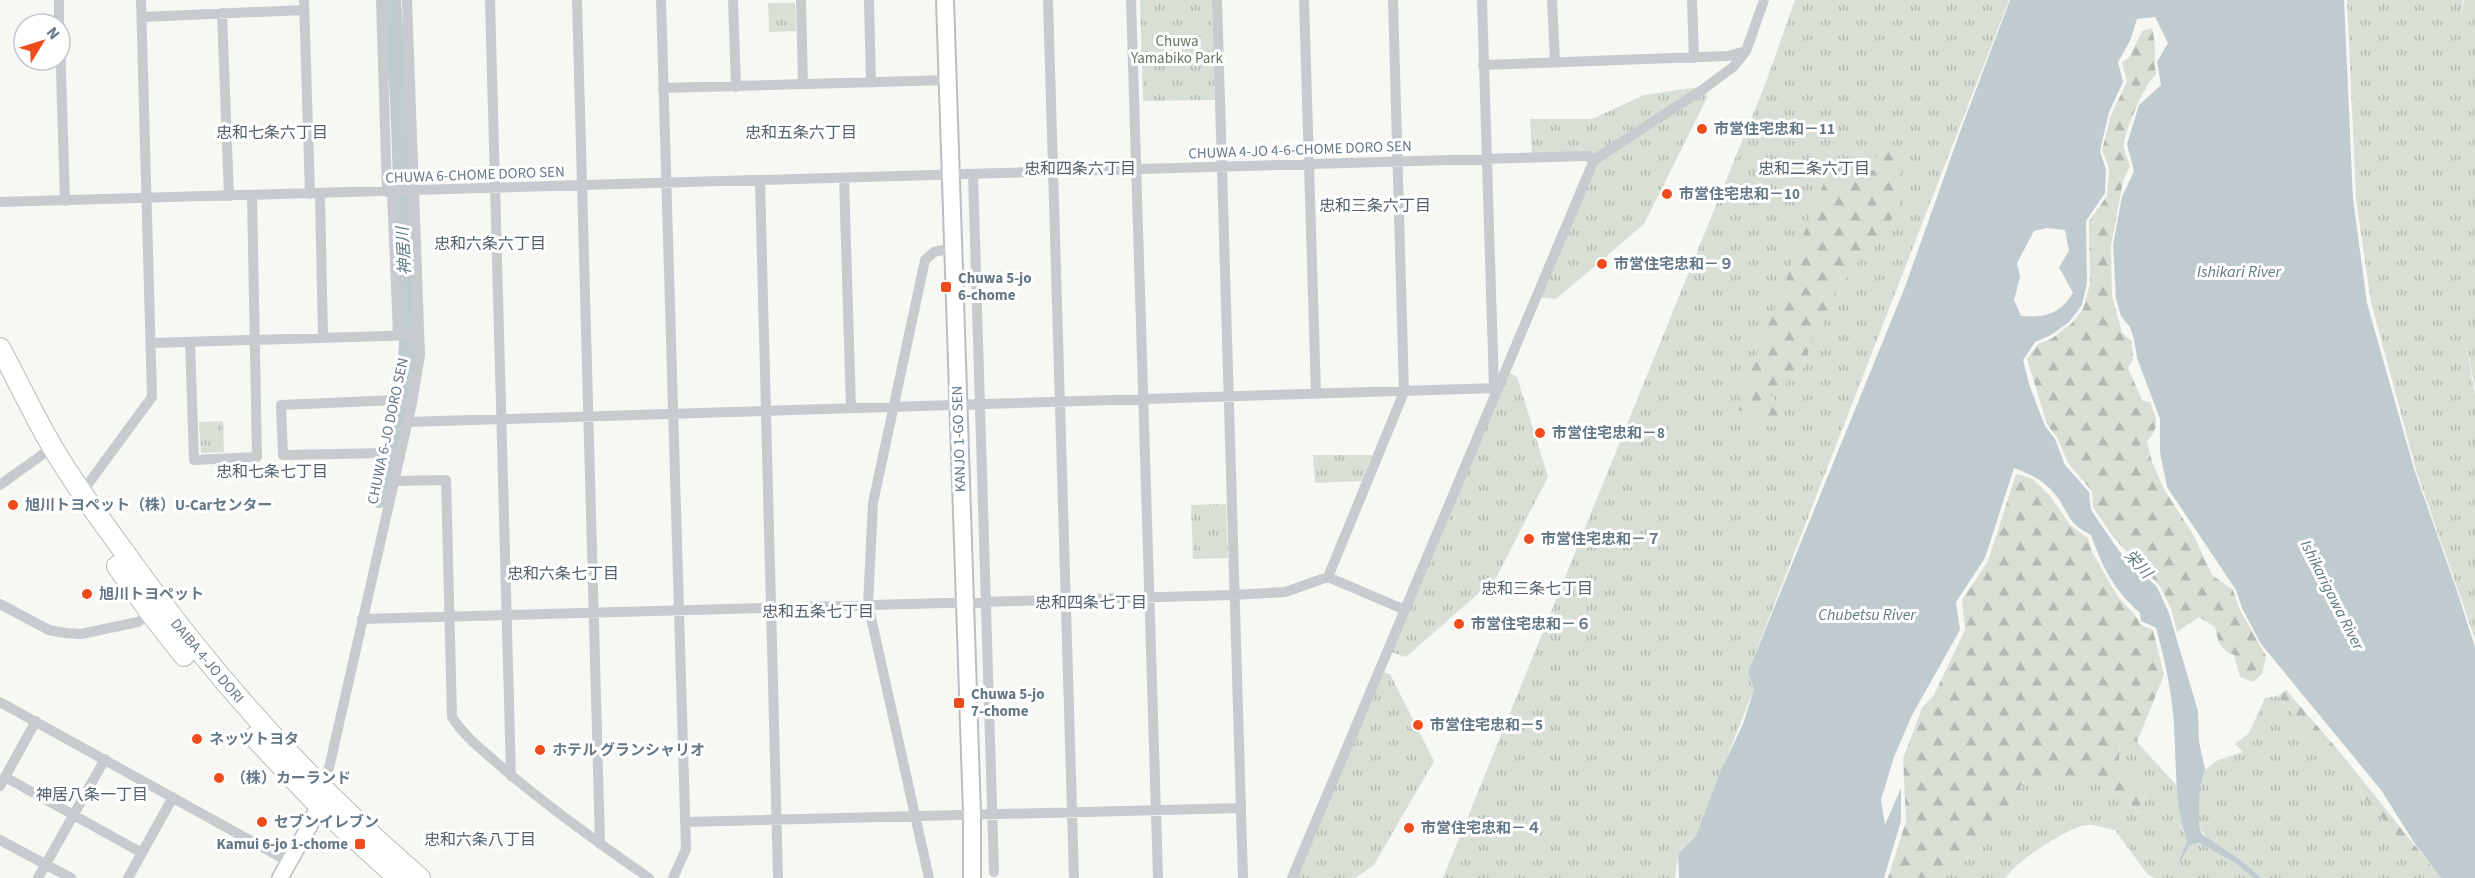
<svg xmlns="http://www.w3.org/2000/svg" width="2475" height="878" font-family="'Source Sans 3','Noto Sans JP',sans-serif">
<style>
.grass{fill:url(#grass-tufts)}
.forest{fill:url(#forest-firs)}
.water{fill:#c0cbd0;fill-rule:evenodd}
.lines{fill:none;stroke-linecap:round;stroke-linejoin:round}
.river{stroke:#c0cbd0;stroke-width:18}
.secondary-casing{stroke:#b7bdc1;stroke-width:18}
.primary-casing{stroke:#babec2;stroke-width:20}
.highway-casing{stroke:#b9bdc0;stroke-width:22}
.street{stroke:#c7cbce;stroke-width:10}
.secondary{stroke:#fff;stroke-width:15}
.primary{stroke:#fff;stroke-width:16}
.highway{stroke:#fff;stroke-width:20}
.poi-dot{fill:#f04c1b;stroke:#fff;stroke-width:2}
.labels{text-anchor:middle;dominant-baseline:central;stroke-width:6;stroke-linejoin:round;paint-order:stroke}
.park-label{font-size:15px;fill:#65795f;stroke:#fff}
.poi-label{font-size:15px;font-weight:bold;fill:#647887;stroke:#fff;text-anchor:start}
.street-label{font-size:15px;fill:#647887;stroke:#fff}
.neighbourhood-label{font-size:16px;fill:#53616c;stroke:#fff}
.water-label{font-size:16px;font-style:italic;fill:#5f7a83;stroke:#fff}
</style>
<defs>
<pattern id="grass-tufts" width="24" height="20" patternUnits="userSpaceOnUse" patternTransform="scale(1.5)"><rect width="24" height="20" fill="#d8e0d5"/><path d="M3 7l-1-3M5 7V3M7 7l1-3M15 17l-1-3M17 17v-4M19 17l1-3" fill="none" stroke="#b3bab2"/></pattern>
<pattern id="forest-firs" width="22" height="20" patternUnits="userSpaceOnUse" patternTransform="scale(1.5)"><rect width="22" height="20" fill="#d8e0d5"/><path d="M5 1l3.5 6h-7zM16 11l3.5 6h-7z" fill="#b3bab2"/></pattern>
</defs>
<rect width="100%" height="100%" fill="#f7f7f4"/>
<path class="grass" d="M 1140,0 L 1212,0 L 1215,100 L 1143,101 Z
M 1795,0 L 2009,0 L 1748,672 L 1754,689 L 1696,836 L 1678,854 L 1675,878 L 1443,878 L 1766,82 Z
M 2347,0 L 2463,0 L 2460,22 L 2464,0 L 2475,0 L 2475,386 L 2465,341 L 2475,394 L 2475,639 L 2416,470 L 2371,302 L 2356,199 Z
M 768,3 L 795,3 L 796,31 L 769,32 Z
M 1692,88 L 1702,90 L 1708,96 L 1644,224 L 1556,299 L 1537,297 L 1594,160 L 1532,158 L 1530,119 L 1592,119 L 1644,95 Z
M 1505,370 L 1517,377 L 1548,477 L 1496,578 L 1406,657 L 1388,651 Z
M 223,421 L 224,452 L 201,453 L 199,422 Z
M 1313,455 L 1372,455 L 1362,481 L 1315,483 Z
M 1226,504 L 1228,558 L 1193,559 L 1191,505 Z
M 1380,671 L 1390,674 L 1434,761 L 1374,865 L 1355,878 L 1292,878 Z
M 2278,696 L 2394,832 L 2426,878 L 2262,878 L 2239,859 L 2207,839 L 2199,826 L 2200,787 L 2205,770 L 2218,760 L 2243,752 L 2235,744 L 2249,733 L 2265,698 Z
M 2120,736 L 2137,742 L 2178,787 L 2183,830 L 2187,841 L 2175,870 L 2190,845 L 2199,843 L 2232,861 L 2254,878 L 2155,878 L 2148,875 L 2115,830 C 2106,829 2095,824 2087,825 C 2067,827 2016,862 2005,878 L 1941,878 L 1985,845 L 2024,781 L 2092,773 L 2141,814 L 2147,795 L 2119,762 Z"/>
<path class="forest" d="M 2152,28 C 2157,48 2153,57 2156,74 C 2144,85 2127,126 2124,143 C 2123,150 2128,159 2130,166 L 2123,181 L 2111,246 L 2112,296 L 2122,333 L 2132,341 L 2133,360 L 2128,368 L 2142,400 L 2150,402 C 2157,419 2160,427 2147,441 L 2152,462 L 2164,489 L 2194,536 L 2212,575 L 2233,590 L 2239,608 L 2266,656 L 2262,674 L 2253,682 L 2240,677 L 2234,655 C 2220,650 2218,641 2215,627 L 2199,617 L 2177,632 L 2171,609 L 2160,586 L 2113,537 L 2093,507 L 2092,491 L 2068,463 L 2058,439 L 2047,424 L 2027,359 L 2038,344 L 2051,339 L 2071,324 L 2083,309 L 2090,284 L 2089,221 L 2107,196 L 2109,168 L 2102,150 L 2111,115 L 2127,82 L 2122,62 L 2129,58 L 2142,31 Z
M 1889,139 L 1893,152 L 1904,160 C 1904,177 1895,190 1900,206 L 1880,238 L 1867,241 L 1862,255 L 1855,266 L 1845,263 L 1848,277 L 1836,287 L 1836,301 L 1820,329 L 1812,337 L 1805,367 L 1793,373 L 1788,383 L 1769,387 L 1769,394 L 1780,404 L 1781,419 L 1772,427 C 1759,424 1752,413 1739,410 L 1737,405 L 1832,162 L 1858,159 L 1864,173 L 1874,170 L 1871,160 L 1879,155 L 1877,140 Z
M 2016,474 L 2033,479 L 2050,496 L 2071,526 L 2088,538 L 2092,552 L 2118,597 L 2135,615 L 2140,624 L 2153,630 L 2164,675 L 2137,742 L 2120,736 L 2119,762 L 2147,795 L 2142,814 L 2092,774 L 2024,781 L 1985,845 L 1941,878 L 1888,878 L 1906,821 L 1903,759 L 1922,708 L 1934,695 L 1965,630 L 1962,600 L 1988,561 Z
M 2286,690 L 2339,751 L 2441,878 L 2426,878 L 2394,832 L 2278,696 Z"/>
<path class="water" d="M 2010,0 L 2344,0 L 2353,199 L 2367,303 L 2414,469 L 2456,588 L 2475,647 L 2475,878 L 2441,878 L 2415,844 L 2381,790 L 2261,644 L 2242,608 L 2236,590 L 2167,487 L 2160,452 L 2160,419 L 2137,358 L 2134,339 L 2130,327 L 2121,316 L 2116,298 L 2113,245 L 2122,197 L 2134,171 L 2127,144 L 2139,105 L 2161,85 L 2157,62 L 2168,43 L 2155,17 L 2137,19 L 2130,41 L 2118,62 L 2123,82 L 2109,112 L 2100,151 L 2106,170 L 2105,193 L 2086,221 L 2087,283 L 2082,305 L 2069,322 L 2051,335 L 2035,342 L 2023,360 L 2029,384 L 2045,426 L 2055,439 L 2065,465 L 2089,492 L 2091,510 L 2119,551 L 2157,587 L 2169,613 L 2198,711 L 2199,741 L 2205,770 L 2200,787 L 2199,826 L 2202,834 L 2239,859 L 2262,878 L 2254,878 L 2232,861 L 2199,843 L 2190,845 L 2175,870 L 2187,841 C 2173,802 2177,755 2173,713 C 2170,684 2164,656 2156,628 L 2141,621 L 2140,613 C 2113,589 2103,568 2091,535 C 2065,522 2070,512 2054,493 C 2043,480 2030,474 2014,468 L 1985,558 L 1956,602 L 1960,630 L 1912,715 L 1894,757 L 1881,800 L 1885,825 L 1901,788 L 1901,821 L 1884,878 L 1679,878 L 1678,854 L 1696,836 L 1719,775 L 1743,724 L 1754,689 L 1748,672 L 1905,287 L 1960,132 ZM 2047,228 L 2065,230 L 2069,251 L 2059,267 L 2073,293 C 2060,314 2045,318 2021,316 L 2014,300 L 2020,277 L 2017,263 L 2034,231 Z"/>
<g class="lines">
<path class="river" d="M 379,499 L 404,392 L 408,346 L 399,99 L 392,0"/>
<g class="secondary-casing">
<path id="secondary" d="M 280,878 L 310,825 L 322,796"/>
</g>
<g class="primary-casing">
<path id="primary" d="M 945,0 L 972,814 L 972,878"/>
</g>
<g class="highway-casing">
<path id="highway" d="M 0,348 C 18,381 34,416 53,448 C 75,485 100,519 125,553 C 211,674 308,782 420,878
M 117,566 L 151,614 L 184,656
M 254,737 L 319,806 L 398,878"/>
</g>
<path class="street" d="M 59,0 L 59,24
M 304,0 L 310,194
M 381,0 L 387,192
M 490,0 L 511,776
M 577,0 L 600,844
M 661,0 L 686,849 L 673,878
M 733,0 L 736,87
M 801,0 L 803,84
M 869,0 L 871,83
M 1048,0 L 1074,878
M 1131,0 L 1158,878
M 1217,0 L 1243,878
M 1304,0 L 1316,394
M 1482,0 L 1494,388
M 1552,0 L 1555,62
M 1692,0 L 1694,58
M 222,13 L 229,196
M 142,17 L 304,10
M 60,39 L 65,201
M 1483,65 L 1728,56 L 1746,51
M 663,88 L 949,80
M 973,174 L 994,872
M 844,178 L 851,408
M 760,181 L 778,878
M 392,192 L 398,335
M 320,195 L 323,338
M 0,202 L 1588,156 L 1594,160
M 190,342 L 194,460 L 257,457 L 252,195
M 151,343 L 419,335
M 408,422 L 1498,388
M 400,456 L 387,453 L 283,455 L 281,405 L 397,400 L 412,403
M 394,481 L 446,480 L 452,717 C 464,736 481,749 497,763 C 545,805 597,842 649,878
M 0,485 L 53,447
M 74,503 L 152,397 L 141,0
M 1328,577 L 1404,392 L 1393,0
M 0,604 L 49,630 L 65,633 L 81,634 L 138,622 L 154,611
M 362,619 L 1234,595 L 1285,592 L 1328,577 L 1405,610
M 0,702 L 289,862
M 5,777 L 142,853
M 0,786 L 36,721
M 324,790 L 412,403 L 420,355 L 407,0
M 685,822 L 1241,808
M 0,840 L 71,878
M 38,878 L 105,759
M 128,878 L 173,797
M 929,878 L 868,604 L 873,503 L 925,260 L 934,252 L 952,248
M 1292,878 L 1594,160 L 1702,90 L 1733,67 L 1746,51 L 1764,0"/>
<use href="#secondary" class="secondary"/>
<use href="#primary" class="primary"/>
<use href="#highway" class="highway"/>
</g>
<g class="poi-dot">
<circle cx="1702" cy="129" r="6"/>
<circle cx="1667" cy="194" r="6"/>
<circle cx="1602" cy="264" r="6"/>
<rect x="940" y="281" width="12" height="12" rx="3"/>
<circle cx="1540" cy="433" r="6"/>
<circle cx="13" cy="505" r="6"/>
<circle cx="1529" cy="539" r="6"/>
<circle cx="87" cy="594" r="6"/>
<circle cx="1459" cy="624" r="6"/>
<rect x="953" y="697" width="12" height="12" rx="3"/>
<circle cx="1418" cy="725" r="6"/>
<circle cx="197" cy="739" r="6"/>
<circle cx="540" cy="750" r="6"/>
<circle cx="219" cy="778" r="6"/>
<circle cx="262" cy="822" r="6"/>
<circle cx="1409" cy="828" r="6"/>
<rect x="354" y="838" width="12" height="12" rx="3"/>
</g>
<g class="labels">
<g class="park-label">
<text x="1177" y="41">Chuwa<tspan x="1177" dy="17">Yamabiko Park</tspan></text>
</g>
<g class="poi-label">
<text x="1714" y="129">市営住宅忠和－11</text>
<text x="1679" y="194">市営住宅忠和－10</text>
<text x="1614" y="264">市営住宅忠和－９</text>
<text x="958" y="278">Chuwa 5-jo<tspan x="958" dy="17">6-chome</tspan></text>
<text x="1552" y="433">市営住宅忠和－8</text>
<text x="25" y="505">旭川トヨペット（株）U-Carセンター</text>
<text x="1541" y="539">市営住宅忠和－７</text>
<text x="99" y="594">旭川トヨペット</text>
<text x="1471" y="624">市営住宅忠和－６</text>
<text x="971" y="694">Chuwa 5-jo<tspan x="971" dy="17">7-chome</tspan></text>
<text x="1430" y="725">市営住宅忠和－5</text>
<text x="209" y="739">ネッツトヨタ</text>
<text x="552" y="750">ホテル グランシャリオ</text>
<text x="231" y="778">（株）カーランド</text>
<text x="274" y="822">セブンイレブン</text>
<text x="1421" y="828">市営住宅忠和－４</text>
<text x="348" y="844" text-anchor="end">Kamui 6-jo 1-chome</text>
</g>
<g class="street-label">
<text transform="translate(1300 150) rotate(-2)">CHUWA 4-JO 4-6-CHOME DORO SEN</text>
<text transform="translate(475 175) rotate(-2)">CHUWA 6-CHOME DORO SEN</text>
<text transform="translate(388 431) rotate(-78)">CHUWA 6-JO DORO SEN</text>
<text transform="translate(959 439) rotate(-92)">KANJO 1-GO SEN</text>
<text transform="translate(207 661) rotate(50)">DAIBA 4-JO DORI</text>
</g>
<g class="neighbourhood-label">
<text x="272" y="133">忠和七条六丁目</text>
<text x="801" y="133">忠和五条六丁目</text>
<text x="1080" y="169">忠和四条六丁目</text>
<text x="1814" y="169">忠和二条六丁目</text>
<text x="1375" y="206">忠和三条六丁目</text>
<text x="490" y="244">忠和六条六丁目</text>
<text x="272" y="472">忠和七条七丁目</text>
<text x="563" y="574">忠和六条七丁目</text>
<text x="1537" y="589">忠和三条七丁目</text>
<text x="1091" y="603">忠和四条七丁目</text>
<text x="818" y="612">忠和五条七丁目</text>
<text x="92" y="795">神居八条一丁目</text>
<text x="480" y="840">忠和六条八丁目</text>
</g>
<g class="water-label">
<text transform="translate(404 251) rotate(-93)">神居川</text>
<text x="2239" y="272">Ishikari River</text>
<text transform="translate(2138 564) rotate(47)">栄川</text>
<text transform="translate(2332 595) rotate(63)">Ishikarigawa River</text>
<text x="1867" y="615">Chubetsu River</text>
</g>
</g>
<g transform="translate(42 42) rotate(52)"><circle r="28" fill="#ffffff" stroke="#c1c9cf" stroke-width="1.5"/>
<path d="M0-4.5L10 22L0 15L-10 22Z" fill="#f04c1b"/>
<text y="-9" font-size="16" font-weight="bold" text-anchor="middle" fill="#647887">N</text>
</g>
</svg>
